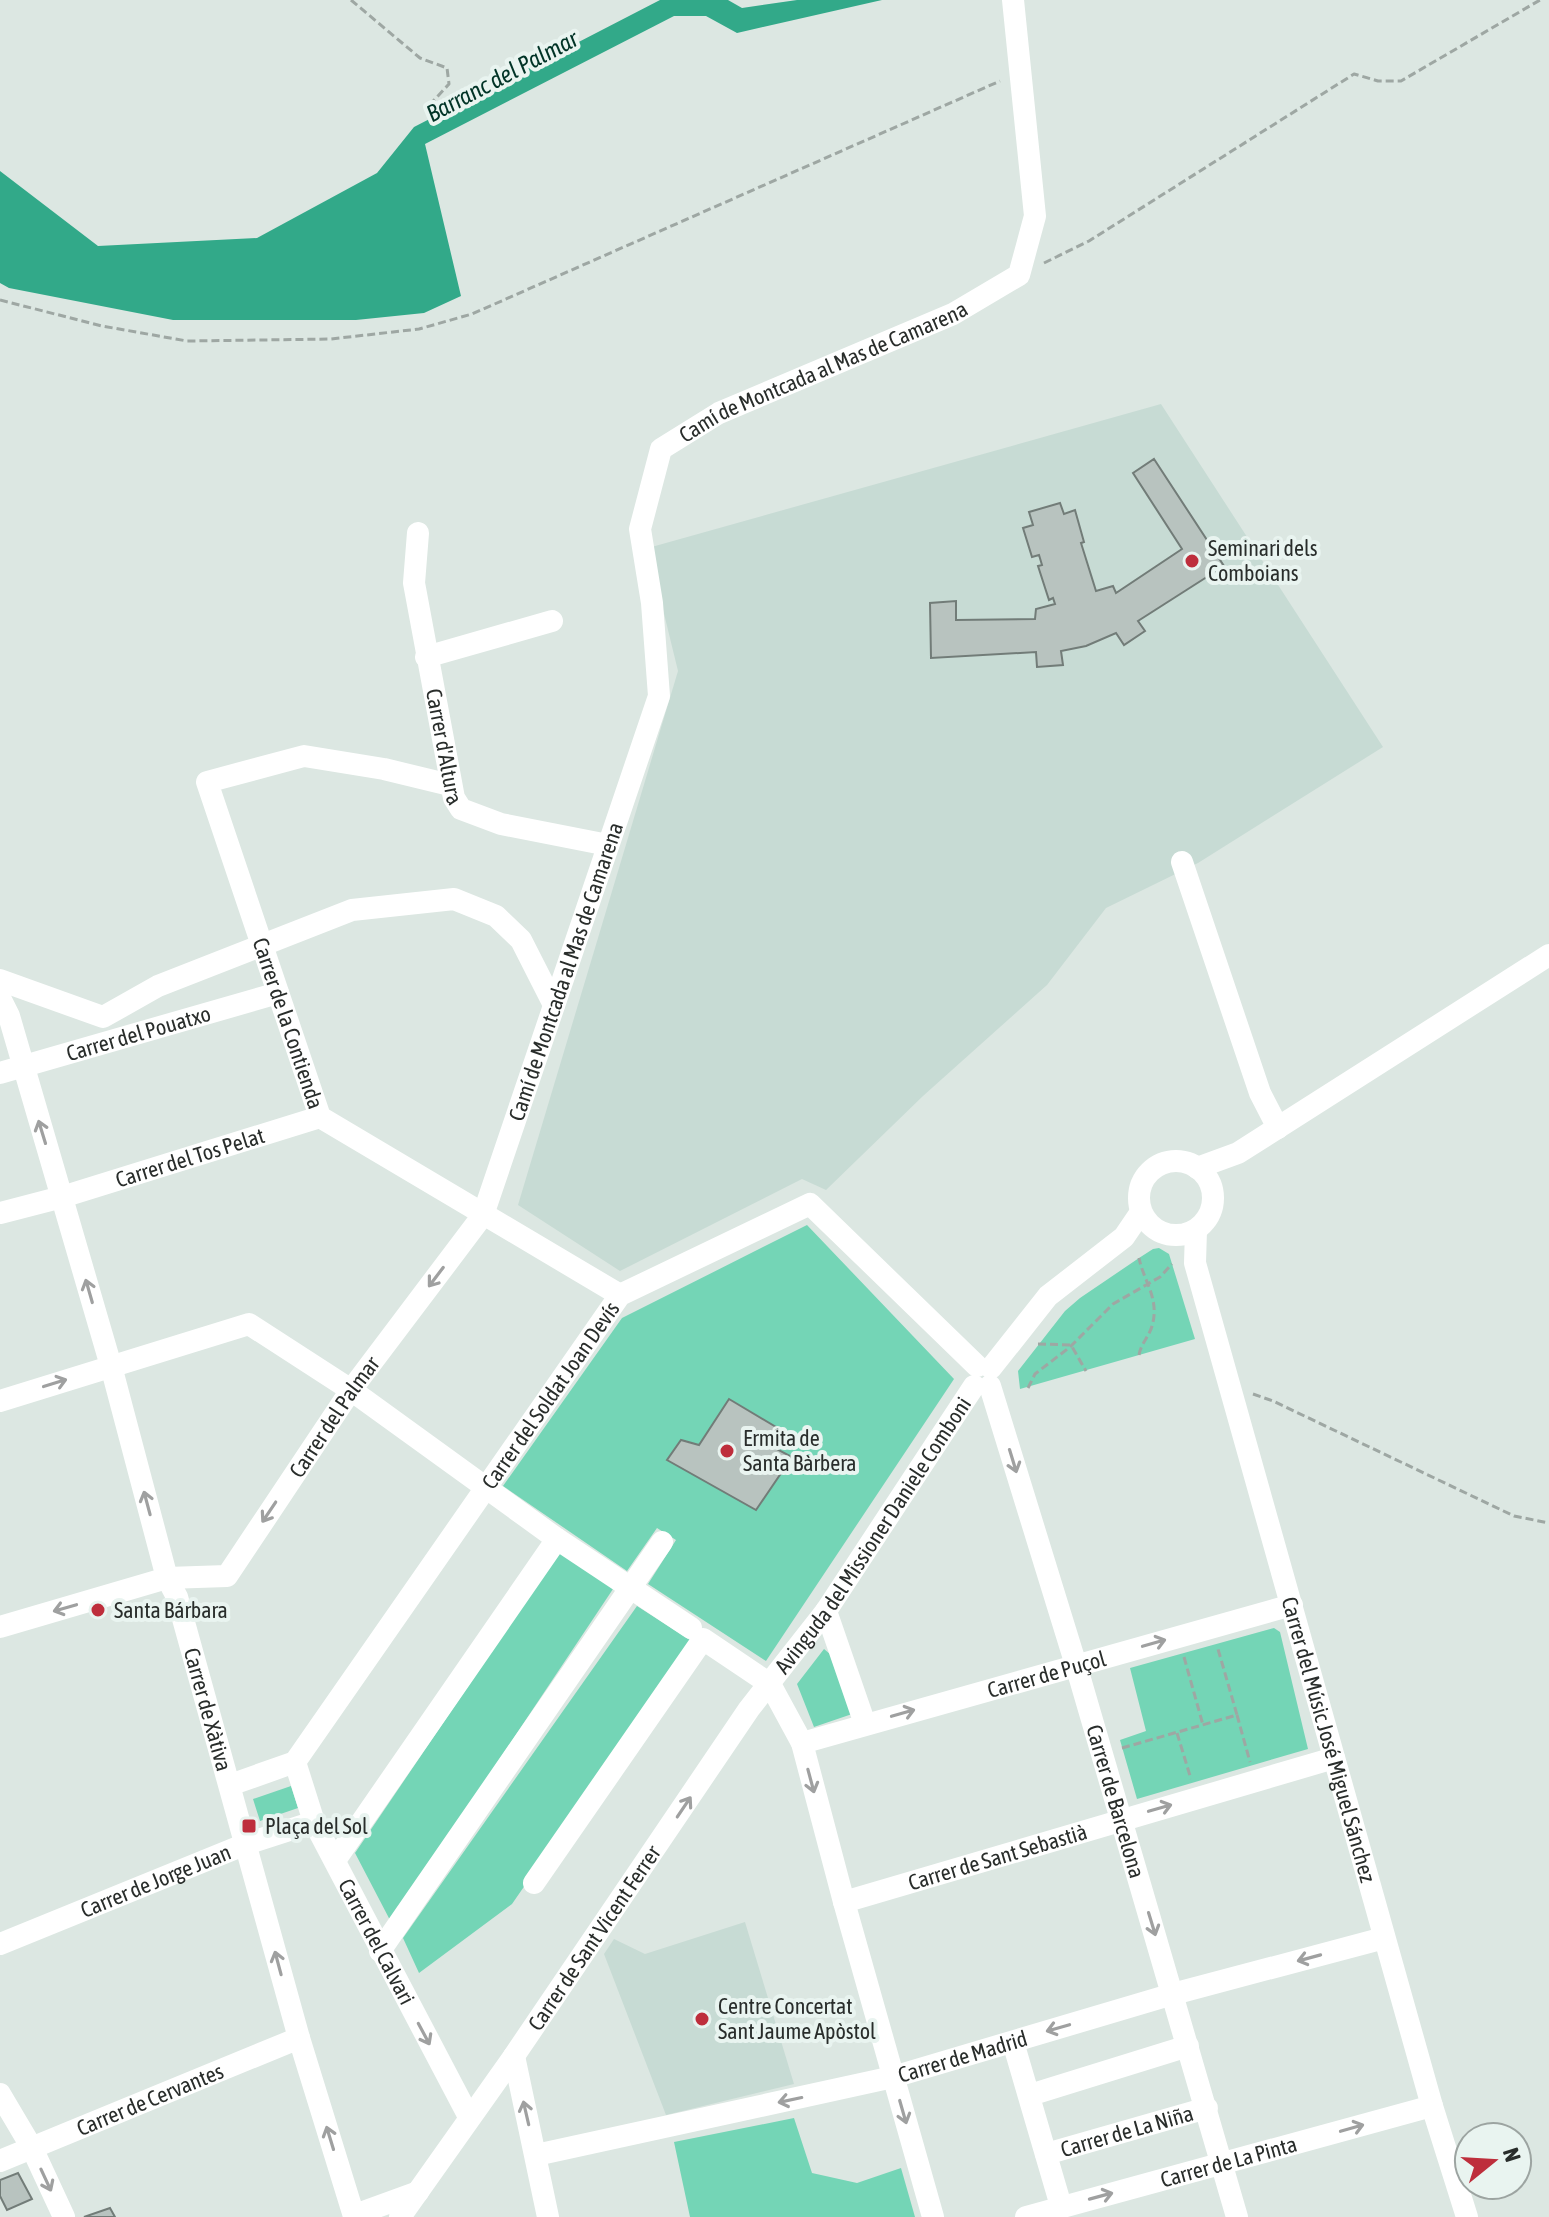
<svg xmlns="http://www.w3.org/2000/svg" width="1549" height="2217" font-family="'Asap Condensed',sans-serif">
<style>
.built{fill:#c7dbd4}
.green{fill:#74d5b6}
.water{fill:#32a989}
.building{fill:#b8c3bf;stroke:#727c78;stroke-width:2}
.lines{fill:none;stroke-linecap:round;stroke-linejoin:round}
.path{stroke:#9ea7a3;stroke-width:3;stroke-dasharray:8 4;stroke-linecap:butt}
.minor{stroke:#fff;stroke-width:22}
.oneway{stroke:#9fa0a0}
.poi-dot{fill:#be2e3c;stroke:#e9f4f0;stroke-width:3}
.labels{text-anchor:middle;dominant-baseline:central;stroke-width:8;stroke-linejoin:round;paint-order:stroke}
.street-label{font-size:22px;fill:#292d2b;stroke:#e9f4f0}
.poi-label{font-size:22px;fill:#292d2b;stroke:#e9f4f0;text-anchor:start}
.water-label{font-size:24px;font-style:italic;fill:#003326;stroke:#e9f4f0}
</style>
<rect width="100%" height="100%" fill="#dce7e2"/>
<path class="built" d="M 1161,404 L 1383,747 L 1198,863 L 1106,908 L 1047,985 L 923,1096 L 826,1190 L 802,1179 L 620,1271 L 518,1205 L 678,671 L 648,548 Z
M 745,1922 L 794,2084 L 666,2115 L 604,1954 L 614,1939 L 645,1954 Z"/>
<path class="green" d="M 807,1225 L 954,1379 L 766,1661 L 648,1584 L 676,1540 L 657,1528 L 627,1571 L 503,1486 L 622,1318 Z
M 1159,1248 L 1169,1254 L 1195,1339 L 1020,1389 L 1018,1371 L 1065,1311 L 1080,1298 L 1139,1258 L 1153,1249 Z
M 561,1549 L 615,1586 L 391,1922 L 355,1853 Z
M 637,1606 L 693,1642 L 512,1904 L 419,1973 L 403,1938 Z
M 1274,1628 L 1280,1632 L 1308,1749 L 1137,1799 L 1120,1740 L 1146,1731 L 1130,1668 Z
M 824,1649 L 836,1659 L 855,1713 L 814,1727 L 797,1684 Z
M 291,1786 L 298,1808 L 260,1821 L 253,1799 Z
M 794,2118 L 812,2173 L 857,2183 L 901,2168 L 915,2217 L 690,2217 L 674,2142 Z"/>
<path class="water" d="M 660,0 L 728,0 L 742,8 L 797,0 L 882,0 L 737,33 L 706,16 L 674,16 L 425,144 L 461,296 L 424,313 L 356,320 L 173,320 L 9,288 L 0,283 L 0,171 L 98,246 L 257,238 L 377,173 L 414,127 Z"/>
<path class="building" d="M 1154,459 L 1224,566 L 1138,621 L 1145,631 L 1124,645 L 1116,633 L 1086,646 L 1061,651 L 1063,665 L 1037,667 L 1036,652 L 931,658 L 930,603 L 956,601 L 956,620 L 1035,619 L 1036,609 L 1055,604 L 1053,598 L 1049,600 L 1038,566 L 1042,565 L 1039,555 L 1032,557 L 1023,528 L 1033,525 L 1029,512 L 1060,503 L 1064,514 L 1075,510 L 1084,542 L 1081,543 L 1096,591 L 1113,586 L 1116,593 L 1182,549 L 1133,473 Z
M 729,1399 L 781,1430 L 769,1445 L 792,1457 L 756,1510 L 667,1460 L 681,1440 L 699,1445 Z
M 18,2173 L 32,2199 L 7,2210 L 0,2196 L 0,2180 Z
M 110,2208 L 115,2217 L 84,2217 Z"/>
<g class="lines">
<path class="path" d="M 351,0 L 420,58 L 447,68 L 449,84 L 425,110
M 1044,263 L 1089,241 L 1354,74 L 1378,81 L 1401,81 L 1540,0
M 0,300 L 102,326 L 187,341 L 331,339 L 419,329 L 472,314 L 1000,81
M 1038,1344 L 1071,1345 L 1086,1371
M 1139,1355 C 1141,1343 1149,1337 1152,1326 C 1160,1299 1144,1282 1139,1258
M 1028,1388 L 1035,1374 L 1070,1347 L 1113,1304 L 1160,1277 L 1172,1264
M 1253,1394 L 1273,1401 L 1514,1516 L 1549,1523
M 1184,1657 L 1203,1725
M 1237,1715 L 1250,1762
M 1177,1733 L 1191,1779
M 1122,1748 L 1237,1715 L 1218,1649"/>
<g class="minor">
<path id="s1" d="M 418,533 L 414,583 L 454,798 L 461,809 L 501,824 L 608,845"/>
<path d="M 426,657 L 552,621"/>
<path id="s2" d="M 450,785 L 384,769 L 304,756 L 207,782 L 320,1117 L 620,1295"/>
<path d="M 1182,862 L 1260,1093 L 1278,1128"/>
<path d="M 0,980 L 103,1017 L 158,986 L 352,910 L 454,899 L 496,916 L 521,940 L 554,1005"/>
<path id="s3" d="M 0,998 L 9,1016 L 111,1366 L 167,1578 L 177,1597 L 299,2038 L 353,2213"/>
<path id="s4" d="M 0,1073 L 278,993"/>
<circle cx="1176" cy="1198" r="37"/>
<path d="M 1197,1168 L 1238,1153 L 1549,955"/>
<path id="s5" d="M 0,1213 L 62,1197 L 320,1117"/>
<path id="s6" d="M 1196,1230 L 1195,1263 L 1432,2106 L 1467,2217"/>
<path d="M 991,1368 L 1048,1296 L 1124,1237 L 1141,1212"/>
<path id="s7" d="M 990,1386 L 1076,1665 L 1237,2217"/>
<path d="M 0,1401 L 249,1324 L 351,1390 L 557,1539 L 336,1859"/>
<path d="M 557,1539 L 691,1628"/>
<path d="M 826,1611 L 865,1724"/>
<path id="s8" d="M 0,1627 L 167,1578 L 227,1576 L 351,1390 L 483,1215 L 659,696 L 652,603 L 640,529 L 661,449 L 719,413 L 953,314 L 1019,275 L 1035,216 L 1013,0"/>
<path id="s9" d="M 802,1743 L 1292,1605"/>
<path id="s10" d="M 295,1762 L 314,1822 L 469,2117"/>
<path id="s11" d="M 230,1785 L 295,1762 L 620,1295 L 810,1204 L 977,1366"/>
<path d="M 534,1883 L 703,1639 L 770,1684 L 802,1743 L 844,1902 L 933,2217"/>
<path id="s12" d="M 844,1902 L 1334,1758"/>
<path id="s13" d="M 0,1944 L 246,1844 L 314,1822"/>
<path d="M 380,1951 L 662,1542"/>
<path d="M 1013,2042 L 1061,2206"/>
<path d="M 514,2056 L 548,2217"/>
<path d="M 0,2094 L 32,2148 L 64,2217"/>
<path d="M 1030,2095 L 1188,2046"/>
<path id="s14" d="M 1046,2154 L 1207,2108"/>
<path id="s15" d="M 536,2155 L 893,2077 L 1173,1994 L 1384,1938"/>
<path id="s16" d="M 0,2161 L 299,2038"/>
<path d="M 363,2212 L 418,2192"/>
<path id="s17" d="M 400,2217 L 514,2056 L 749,1709 L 826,1611 L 974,1386"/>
<path id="s18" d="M 1026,2217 L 1432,2106"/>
</g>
</g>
<defs><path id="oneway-shaft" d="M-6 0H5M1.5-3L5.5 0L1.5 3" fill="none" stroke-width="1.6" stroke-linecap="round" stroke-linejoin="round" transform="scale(2)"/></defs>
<g class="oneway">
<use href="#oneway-shaft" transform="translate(42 1132) rotate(-107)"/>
<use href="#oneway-shaft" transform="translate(436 1277) rotate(127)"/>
<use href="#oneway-shaft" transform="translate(89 1291) rotate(-106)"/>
<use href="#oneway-shaft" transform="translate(55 1383) rotate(-17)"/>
<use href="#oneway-shaft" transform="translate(1013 1461) rotate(73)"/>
<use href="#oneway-shaft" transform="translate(147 1503) rotate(-105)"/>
<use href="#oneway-shaft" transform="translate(269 1512) rotate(124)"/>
<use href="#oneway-shaft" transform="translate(65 1608) rotate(164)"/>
<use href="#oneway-shaft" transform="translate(1154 1643) rotate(-16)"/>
<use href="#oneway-shaft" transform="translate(903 1713) rotate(-16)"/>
<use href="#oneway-shaft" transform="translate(811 1781) rotate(75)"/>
<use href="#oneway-shaft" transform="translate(684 1807) rotate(-56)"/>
<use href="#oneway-shaft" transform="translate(1160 1808) rotate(-16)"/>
<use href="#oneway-shaft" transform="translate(1152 1924) rotate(73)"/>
<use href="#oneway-shaft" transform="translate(1309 1958) rotate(165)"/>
<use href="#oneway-shaft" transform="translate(278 1963) rotate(-105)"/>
<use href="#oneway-shaft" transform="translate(1058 2028) rotate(164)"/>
<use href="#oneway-shaft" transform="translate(424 2034) rotate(62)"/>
<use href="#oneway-shaft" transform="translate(790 2100) rotate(168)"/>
<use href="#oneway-shaft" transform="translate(903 2112) rotate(74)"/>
<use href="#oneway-shaft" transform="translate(526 2113) rotate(-103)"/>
<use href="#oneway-shaft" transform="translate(1352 2128) rotate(-16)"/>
<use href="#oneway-shaft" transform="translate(330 2138) rotate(-107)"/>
<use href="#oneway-shaft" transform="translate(46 2180) rotate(65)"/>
<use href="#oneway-shaft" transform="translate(1101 2196) rotate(-15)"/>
</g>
<g class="poi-dot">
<circle cx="1192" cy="561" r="8"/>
<circle cx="727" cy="1451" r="8"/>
<circle cx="98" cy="1610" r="8"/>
<rect x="241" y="1818" width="16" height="16" rx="4"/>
<circle cx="702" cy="2019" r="8"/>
</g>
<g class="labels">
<g class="street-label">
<text stroke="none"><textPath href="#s8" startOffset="1656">Camí de Montcada al Mas de Camarena</textPath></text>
<text stroke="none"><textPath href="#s1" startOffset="216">Carrer d'Altura</textPath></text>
<text stroke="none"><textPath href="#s8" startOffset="934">Camí de Montcada al Mas de Camarena</textPath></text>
<text stroke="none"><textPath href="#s2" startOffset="504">Carrer de la Contienda</textPath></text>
<text stroke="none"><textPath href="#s4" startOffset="144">Carrer del Pouatxo</textPath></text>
<text stroke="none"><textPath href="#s5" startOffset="198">Carrer del Tos Pelat</textPath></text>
<text stroke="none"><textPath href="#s11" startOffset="516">Carrer del Soldat Joan Devís</textPath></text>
<text stroke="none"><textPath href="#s8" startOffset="426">Carrer del Palmar</textPath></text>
<text stroke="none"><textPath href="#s17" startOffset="830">Avinguda del Missioner Daniele Comboni</textPath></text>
<text stroke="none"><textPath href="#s9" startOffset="254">Carrer de Puçol</textPath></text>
<text stroke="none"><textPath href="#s3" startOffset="742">Carrer de Xàtiva</textPath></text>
<text stroke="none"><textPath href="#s6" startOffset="528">Carrer del Músic José Miguel Sánchez</textPath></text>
<text stroke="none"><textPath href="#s7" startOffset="434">Carrer de Barcelona</textPath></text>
<text stroke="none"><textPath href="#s12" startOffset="160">Carrer de Sant Sebastià</textPath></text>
<text stroke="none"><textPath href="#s13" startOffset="168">Carrer de Jorge Juan</textPath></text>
<text stroke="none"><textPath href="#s17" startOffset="340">Carrer de Sant Vicent Ferrer</textPath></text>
<text stroke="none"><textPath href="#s10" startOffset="198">Carrer del Calvari</textPath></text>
<text stroke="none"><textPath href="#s15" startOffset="438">Carrer de Madrid</textPath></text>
<text stroke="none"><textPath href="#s16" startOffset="162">Carrer de Cervantes</textPath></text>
<text stroke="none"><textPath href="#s14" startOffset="84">Carrer de La Niña</textPath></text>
<text stroke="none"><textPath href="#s18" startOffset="210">Carrer de La Pinta</textPath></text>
</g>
<g class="poi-label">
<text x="1208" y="548">Seminari dels<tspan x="1208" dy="25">Comboians</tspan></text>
<text x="743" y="1438">Ermita de<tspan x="743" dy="25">Santa Bàrbera</tspan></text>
<text x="114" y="1610">Santa Bárbara</text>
<text x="265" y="1826">Plaça del Sol</text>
<text x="718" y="2006">Centre Concertat<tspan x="718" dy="25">Sant Jaume Apòstol</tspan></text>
</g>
<g class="water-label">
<text transform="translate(502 76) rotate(-28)">Barranc del Palmar</text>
</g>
</g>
<g transform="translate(1493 2161) rotate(72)"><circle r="38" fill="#e9f4f0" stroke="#9ca4a1" stroke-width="2"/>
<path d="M0-6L14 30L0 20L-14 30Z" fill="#be2e3c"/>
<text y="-12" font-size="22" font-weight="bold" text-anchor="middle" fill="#292d2b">N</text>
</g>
</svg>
